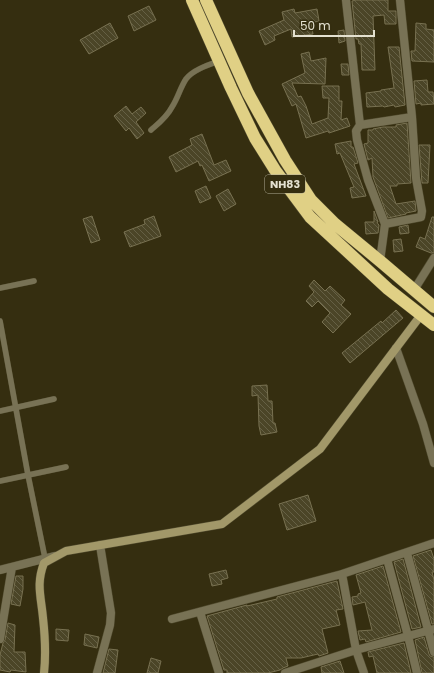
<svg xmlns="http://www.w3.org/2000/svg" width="434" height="673" font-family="Poppins,sans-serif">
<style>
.building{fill:url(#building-back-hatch);stroke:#787151}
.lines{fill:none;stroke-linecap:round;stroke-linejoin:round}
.lane-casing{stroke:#514b2f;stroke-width:6}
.street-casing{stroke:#514b2f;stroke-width:9}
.secondary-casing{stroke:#514b2f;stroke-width:9}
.highway-casing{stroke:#514b2f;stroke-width:13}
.lane{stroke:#787255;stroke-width:5.5}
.street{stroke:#787255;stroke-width:8}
.secondary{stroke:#a29869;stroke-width:8}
.highway{stroke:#e0d085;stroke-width:12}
.labels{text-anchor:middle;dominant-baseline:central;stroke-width:3;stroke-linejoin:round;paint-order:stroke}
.shield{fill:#352e10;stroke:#b0ab96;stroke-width:1}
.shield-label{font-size:11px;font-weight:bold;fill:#e4e1d0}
</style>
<defs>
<pattern id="building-back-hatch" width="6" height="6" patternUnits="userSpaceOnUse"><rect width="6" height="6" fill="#4b4527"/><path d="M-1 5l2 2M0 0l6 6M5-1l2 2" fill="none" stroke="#656045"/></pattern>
</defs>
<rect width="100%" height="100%" fill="#352e10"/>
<path class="building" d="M 356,0 L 388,0 L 388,11 L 396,11 L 396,24 L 385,24 L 384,15 L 373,16 L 375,70 L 362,70 L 361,44 L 359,44 L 358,39 L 356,39 L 352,1 Z
M 149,6 L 156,20 L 134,31 L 128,16 Z
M 294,9 L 295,13 L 317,9 L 319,21 L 311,23 L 313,34 L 292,37 L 291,29 L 274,36 L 275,40 L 265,45 L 259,31 L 284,20 L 282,12 Z
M 110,23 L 118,38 L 89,54 L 80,40 Z
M 416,23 L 426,24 L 426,29 L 434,30 L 434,62 L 412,61 L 411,51 L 415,51 Z
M 344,30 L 345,41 L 339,43 L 338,31 Z
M 388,47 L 399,47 L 405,105 L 395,107 L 394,105 L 384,107 L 383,106 L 367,107 L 366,93 L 381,91 L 381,90 L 394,88 Z
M 309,52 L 311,61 L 326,58 L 325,84 L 292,83 L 298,97 L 301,96 L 306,106 L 312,124 L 328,118 L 329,98 L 323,98 L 322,86 L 339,86 L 339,101 L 342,101 L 341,120 L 347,118 L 350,126 L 329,133 L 328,131 L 306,138 L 296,104 L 292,106 L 282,84 L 305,73 L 301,54 Z
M 341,64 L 348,64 L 349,75 L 342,75 Z
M 427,80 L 428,92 L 433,92 L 434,104 L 421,105 L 421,103 L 416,104 L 414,81 Z
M 126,106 L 132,114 L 141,107 L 146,113 L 136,122 L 144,133 L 137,139 L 129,128 L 126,131 L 114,116 Z
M 407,123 L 411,183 L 397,184 L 397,186 L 390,186 L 396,204 L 415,201 L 416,211 L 406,213 L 406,214 L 388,218 L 373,177 L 372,158 L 368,160 L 364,144 L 368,143 L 368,130 L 373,130 L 373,129 L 383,127 L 396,127 L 396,125 Z
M 202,134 L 214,165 L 226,160 L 231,171 L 209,181 L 202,165 L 200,166 L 198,161 L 176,172 L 169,157 L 192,145 L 190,139 Z
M 351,141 L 351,147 L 353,147 L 358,163 L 354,164 L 366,196 L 352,198 L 350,188 L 354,187 L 340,153 L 337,154 L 335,144 Z
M 419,145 L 430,145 L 428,183 L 422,183 Z
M 206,186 L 211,198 L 200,203 L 195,191 Z
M 228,189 L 236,204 L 224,211 L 216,196 Z
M 374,211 L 378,222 L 377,222 L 378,224 L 379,225 L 378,233 L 366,234 L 365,222 L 374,222 Z
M 92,216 L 100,240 L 91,243 L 83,219 Z
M 154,216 L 161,236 L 130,247 L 124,232 L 145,224 L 144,220 Z
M 432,217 L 434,217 L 434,253 L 431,253 L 416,247 L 420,237 L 425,239 Z
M 408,225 L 409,233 L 400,234 L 399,227 Z
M 401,239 L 403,251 L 394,252 L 393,240 Z
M 314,280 L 325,291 L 330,286 L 345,300 L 341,305 L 351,314 L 333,333 L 322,322 L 330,313 L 318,301 L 312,307 L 306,301 L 314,292 L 309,286 Z
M 396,310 L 403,318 L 350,363 L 342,353 L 381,321 L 382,323 Z
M 267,385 L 268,401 L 272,401 L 273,423 L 275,423 L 277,432 L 261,435 L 259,426 L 258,395 L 252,396 L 252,386 Z
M 308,495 L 316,521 L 287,530 L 279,504 Z
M 431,550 L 434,559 L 434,572 L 432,572 L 434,580 L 434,624 L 432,624 L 413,556 Z
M 403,559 L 421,627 L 412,629 L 394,562 Z
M 383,566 L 401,632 L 366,642 L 365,639 L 360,640 L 358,631 L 372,630 L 365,602 L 353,605 L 352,597 L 358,596 L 358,594 L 361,593 L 356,575 Z
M 226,570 L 228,578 L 221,580 L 222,584 L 212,586 L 209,574 Z
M 16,576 L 23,576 L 23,589 L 20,606 L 11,604 Z
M 337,581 L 343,609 L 336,610 L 340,625 L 322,629 L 328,653 L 319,656 L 318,654 L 301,658 L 286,658 L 288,666 L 283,668 L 280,670 L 268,673 L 227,673 L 227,670 L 224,670 L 207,616 L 247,605 L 247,606 L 277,599 L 277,597 Z
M 8,623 L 15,625 L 14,652 L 25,652 L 26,672 L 11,670 L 10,672 L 0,670 L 0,655 L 3,643 L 5,640 Z
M 56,629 L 69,630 L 68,641 L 56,640 Z
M 85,634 L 99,637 L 97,648 L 84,645 Z
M 424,637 L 429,654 L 430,656 L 434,657 L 434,673 L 422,673 L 415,640 Z
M 404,643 L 411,673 L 377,673 L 373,656 L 369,657 L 368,652 Z
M 109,649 L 118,650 L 115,673 L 103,673 Z
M 151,658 L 161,661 L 158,673 L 147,673 Z
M 340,661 L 344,673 L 322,673 L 321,667 Z"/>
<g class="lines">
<g class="lane-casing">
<path id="lane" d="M 151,130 C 159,123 167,117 172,107 C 178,98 180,88 186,79 C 193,70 208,65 219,61
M 0,288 L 34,281
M 0,321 L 28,475 L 45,558
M 0,411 L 54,399
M 0,481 L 66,467"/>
</g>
<g class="street-casing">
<path id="street" d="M 346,0 L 360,125 L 356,131 L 357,140 L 368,180 L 385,224 L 380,261
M 360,125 L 412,117
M 385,224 L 421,217 L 422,211 L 416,178 L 412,117 L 400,0
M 414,290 L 434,258
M 396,348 L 423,424 L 434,463
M 407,553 L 434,652
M 387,559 L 408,636 L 417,673
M 0,570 L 55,556
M 342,574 L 356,650 L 364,673
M 200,612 L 219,673
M 172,619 L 342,574 L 434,543
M 0,639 L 12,567
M 97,673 L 110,625 L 111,613 L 100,545
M 285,673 L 356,650 L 434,629"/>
</g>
<g class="secondary-casing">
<path id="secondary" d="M 44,673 C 46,655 45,636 43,618 C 41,596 36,584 44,563 L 66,551 L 222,524 L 320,449 L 421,315"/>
</g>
<g class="highway-casing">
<path id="highway" d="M 192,0 L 231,88 L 255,138 L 275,170 L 310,217 L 388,289 L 434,325
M 206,0 L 248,93 L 285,160 L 311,200 L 335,224 L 380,261 L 434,307"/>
</g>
<use href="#lane" class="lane"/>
<use href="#street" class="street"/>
<use href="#secondary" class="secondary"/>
<use href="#highway" class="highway"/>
</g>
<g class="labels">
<rect class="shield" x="265" y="175" width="40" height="18" rx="3"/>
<g class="shield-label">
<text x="285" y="184">NH83</text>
</g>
</g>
<path d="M294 30v6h80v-6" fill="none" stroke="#e4e1d0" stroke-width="2"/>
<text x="300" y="30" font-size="12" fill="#e4e1d0" stroke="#352e10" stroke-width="3" paint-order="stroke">50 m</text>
</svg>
